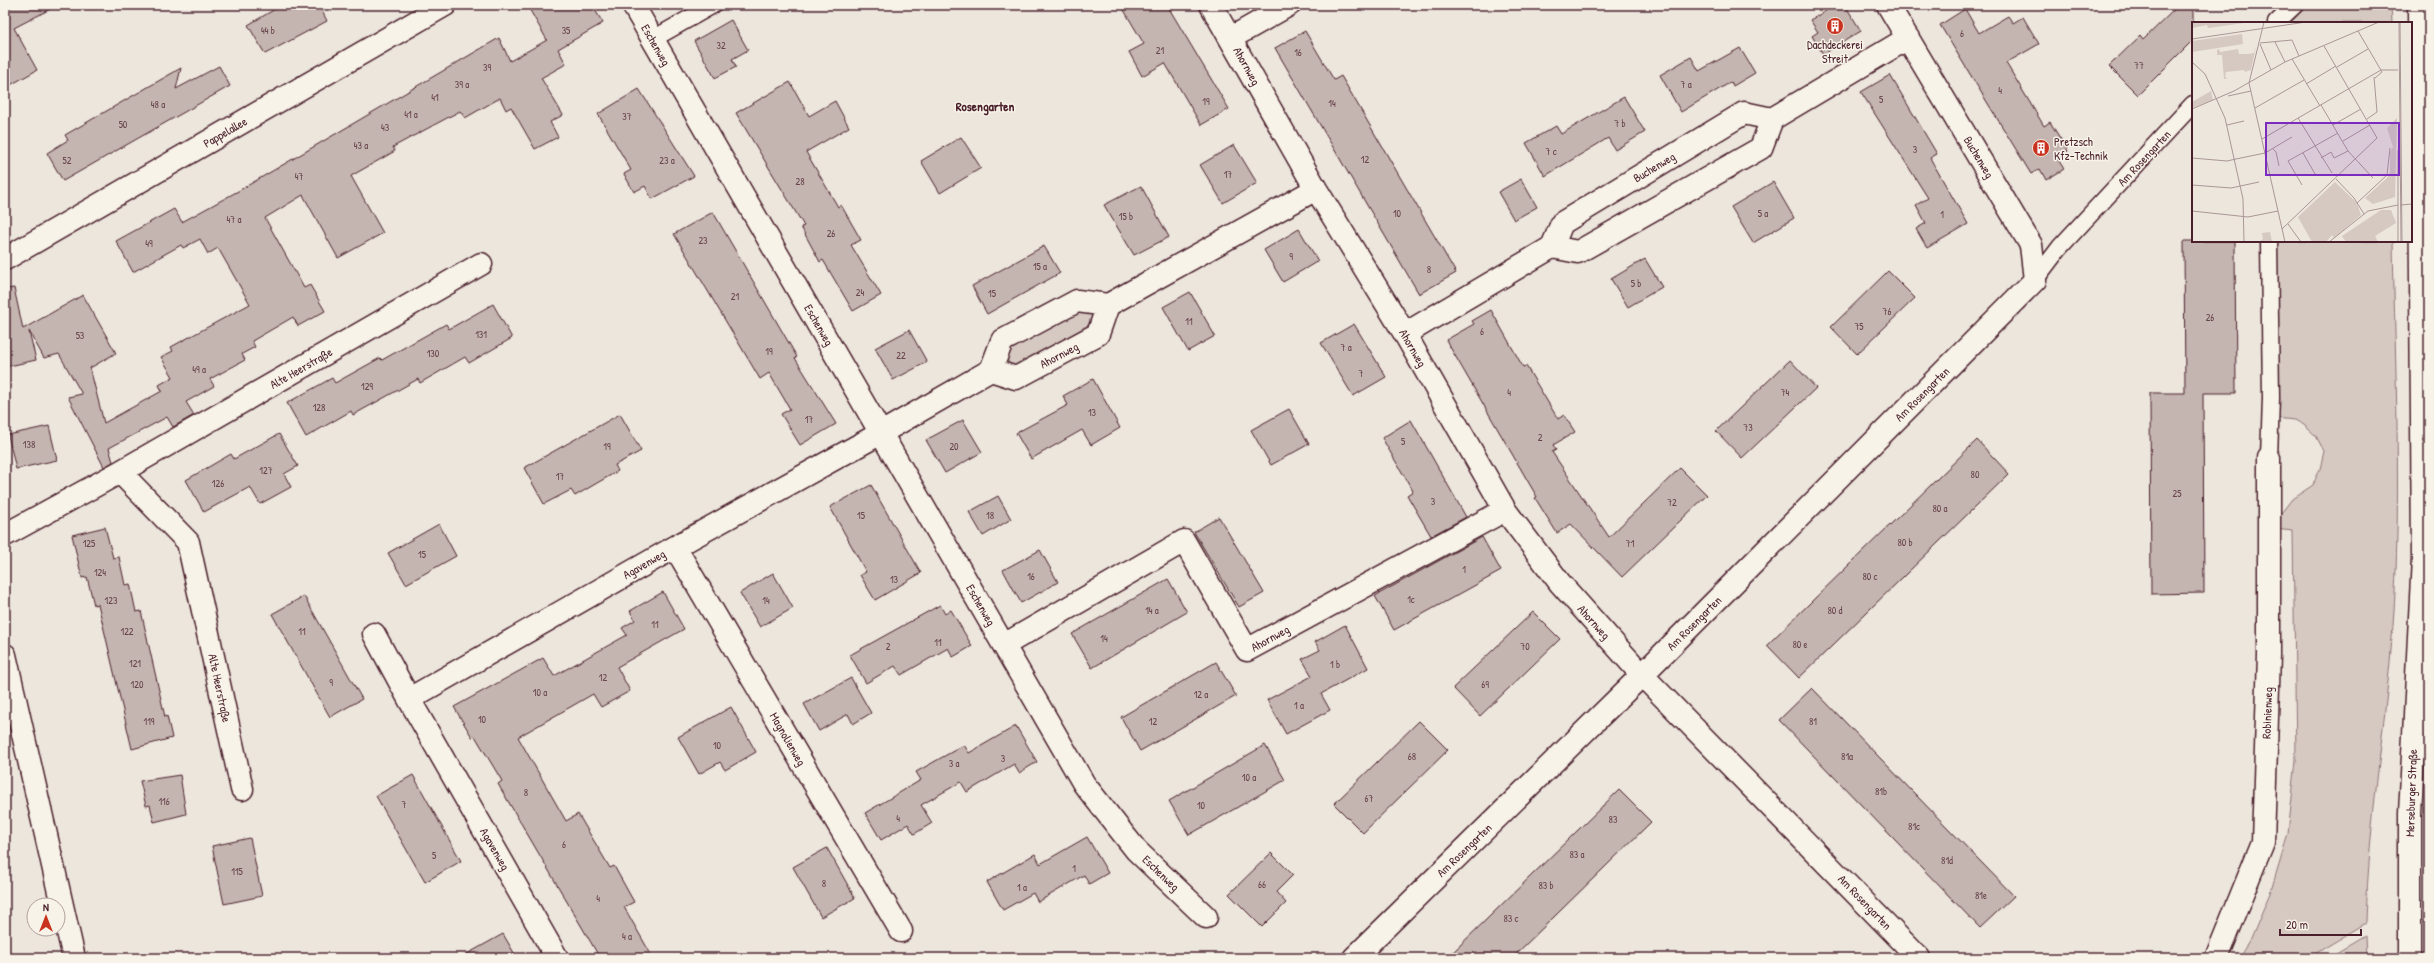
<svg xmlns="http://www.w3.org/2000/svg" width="2434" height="963" font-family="'Patrick Hand',sans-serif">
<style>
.built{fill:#e0d7d0}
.green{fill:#d5c9c2;stroke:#907476}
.building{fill:#c4b5b0;stroke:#4a1f2b}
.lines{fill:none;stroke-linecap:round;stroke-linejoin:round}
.lane-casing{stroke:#4a1f2b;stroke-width:19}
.street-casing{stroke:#4a1f2b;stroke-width:25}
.primary-casing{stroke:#4a1f2b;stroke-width:25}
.lane{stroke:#f7f3e8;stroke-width:16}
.street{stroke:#f7f3e8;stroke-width:22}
.primary{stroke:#f7f3e8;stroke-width:22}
.labels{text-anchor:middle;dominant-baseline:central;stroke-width:3;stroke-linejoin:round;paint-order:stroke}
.number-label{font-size:10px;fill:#68444c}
.poi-label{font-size:12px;fill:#4a1f2b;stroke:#f7f3e8}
.street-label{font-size:12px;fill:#4a1f2b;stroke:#f7f3e8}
.neighbourhood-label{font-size:13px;font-weight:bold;fill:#4a1f2b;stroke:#f7f3e8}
.inset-road{fill:none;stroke:#ab9696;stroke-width:1}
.view{fill:#7b2cbf;fill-opacity:0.15;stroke:#7b2cbf;stroke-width:2}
.inset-edge{fill:none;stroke:#4a1f2b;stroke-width:2}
</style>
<rect width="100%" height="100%" fill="#ece6dd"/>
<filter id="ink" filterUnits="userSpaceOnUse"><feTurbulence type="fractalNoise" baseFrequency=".025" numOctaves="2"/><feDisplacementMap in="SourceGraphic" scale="8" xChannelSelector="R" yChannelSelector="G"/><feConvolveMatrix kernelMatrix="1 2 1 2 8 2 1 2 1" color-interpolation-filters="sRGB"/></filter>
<g filter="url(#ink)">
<path class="built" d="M 2429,709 L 2429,899 L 2426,870 L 2424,802 Z"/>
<path class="green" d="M 2308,5 L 2391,5 L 2392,23 L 2290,23 Z
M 2277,241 L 2393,241 C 2395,367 2402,500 2393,626 C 2386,725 2368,822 2366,923 L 2308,958 L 2239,958 L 2251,939 L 2270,894 L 2288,834 L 2296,760 L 2293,531 L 2275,529 L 2282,512 L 2292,499 L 2313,485 L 2320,469 L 2324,451 L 2316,436 L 2304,425 L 2295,420 L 2275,418 Z
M 1082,311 L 1089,311 L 1093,317 L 1090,324 L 1018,366 L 1010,365 L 1006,356 L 1011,349 Z
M 2365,936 L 2366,958 L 2326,958 L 2331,956 Z"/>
<path class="building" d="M 5,5 L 58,5 L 14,28 L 37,70 L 5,88 Z
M 282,5 L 319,5 L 327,21 L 265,54 L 248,25 Z
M 527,5 L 592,5 L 603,23 L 558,49 L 566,64 L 541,78 L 563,115 L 550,122 L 558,137 L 535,149 L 511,107 L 506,110 L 500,98 L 465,118 L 460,111 L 393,147 L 395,151 L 351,176 L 383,233 L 338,258 L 303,195 L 265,218 L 304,288 L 310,285 L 325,311 L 298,326 L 293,317 L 252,341 L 255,347 L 242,354 L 245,360 L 210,379 L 214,386 L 186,402 L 194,415 L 173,427 L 167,417 L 109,448 L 113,462 L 104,467 L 68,397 L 82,394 L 59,354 L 44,358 L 29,331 L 36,360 L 5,367 L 5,289 L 14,288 L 23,329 L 83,295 L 116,353 L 90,368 L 104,423 L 162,391 L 159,385 L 173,377 L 161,357 L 173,351 L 171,347 L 250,304 L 218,248 L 208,254 L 200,239 L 183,248 L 181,245 L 133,272 L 116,241 L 174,209 L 182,222 L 240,190 L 499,38 L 510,61 L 547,40 Z
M 1121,5 L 1167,5 L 1229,109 L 1201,125 L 1165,63 L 1142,76 L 1129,52 L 1144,44 Z
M 1836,5 L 1845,5 L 1861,31 L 1823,54 L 1812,36 L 1818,32 L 1810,20 Z
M 2179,5 L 2193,5 L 2193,40 L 2138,95 L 2109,66 L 2140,36 L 2143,40 Z
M 1965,9 L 1979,33 L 2008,16 L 2013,23 L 2023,17 L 2039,44 L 2006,63 L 2044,126 L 2050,122 L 2068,151 L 2057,158 L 2064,169 L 2046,180 L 2040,169 L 2031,174 L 1940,25 Z
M 731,20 L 748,50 L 732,59 L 736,67 L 715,78 L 694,41 Z
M 1305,31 L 1334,80 L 1341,76 L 1456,273 L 1419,294 L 1275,48 Z
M 1740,48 L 1755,73 L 1733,86 L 1731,82 L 1681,112 L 1660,75 L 1691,57 L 1699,71 Z
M 219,66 L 230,86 L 63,181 L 47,153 L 68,140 L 65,135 L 181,68 L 176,89 Z
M 1890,75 L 1937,154 L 1930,158 L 1968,224 L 1927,248 L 1916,229 L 1926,223 L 1916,205 L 1928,198 L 1861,92 Z
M 790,82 L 809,116 L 835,101 L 849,127 L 806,152 L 838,207 L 841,205 L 861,240 L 851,245 L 881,295 L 853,311 L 823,260 L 820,262 L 801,227 L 804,226 L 736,113 Z
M 639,89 L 694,176 L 652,199 L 645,186 L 634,192 L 624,174 L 631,170 L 598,114 Z
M 1624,97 L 1645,132 L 1615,150 L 1608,138 L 1545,176 L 1526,143 L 1556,126 L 1561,134 Z
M 961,137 L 981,168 L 940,193 L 921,161 Z
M 1234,145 L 1257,183 L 1223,203 L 1200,165 Z
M 1521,179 L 1537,207 L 1514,220 L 1498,192 Z
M 1773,182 L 1794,218 L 1753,243 L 1731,207 Z
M 1141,186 L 1169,237 L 1134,255 L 1104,205 Z
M 713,212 L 797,357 L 795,358 L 836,424 L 800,445 L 781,414 L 790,409 L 769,373 L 760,379 L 674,234 Z
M 1299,229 L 1318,261 L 1283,282 L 1264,250 Z
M 2184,241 L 2235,241 L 2236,393 L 2203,393 L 2204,593 L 2151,594 L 2150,393 L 2185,393 Z
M 1044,246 L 1060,273 L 987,314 L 972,286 Z
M 1645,259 L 1662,287 L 1628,307 L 1611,279 Z
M 1888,271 L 1915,298 L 1857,354 L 1831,327 Z
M 1190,292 L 1215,336 L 1188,351 L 1163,307 Z
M 493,304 L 512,338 L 469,363 L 465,357 L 420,383 L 418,379 L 353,415 L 351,411 L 306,437 L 287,403 L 332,378 L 335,383 L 380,358 L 382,360 L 446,324 L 449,329 Z
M 1491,310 L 1523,367 L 1526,366 L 1558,419 L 1564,415 L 1575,432 L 1553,445 L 1556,450 L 1552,452 L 1609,537 L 1680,468 L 1707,495 L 1622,577 L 1571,524 L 1557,533 L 1535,498 L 1537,497 L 1446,340 L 1474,324 L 1472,321 Z
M 1354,324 L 1386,377 L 1353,396 L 1321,343 Z
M 909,330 L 927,362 L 893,380 L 875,348 Z
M 1790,360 L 1816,388 L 1742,458 L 1716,431 Z
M 1093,379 L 1120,428 L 1091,445 L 1082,430 L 1031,459 L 1016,433 L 1068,405 L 1063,396 Z
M 1289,409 L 1309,444 L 1271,465 L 1251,430 Z
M 620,414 L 641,451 L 615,465 L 618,471 L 597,483 L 575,496 L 571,490 L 544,504 L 524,468 Z
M 963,420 L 982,452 L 945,473 L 926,440 Z
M 1411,420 L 1466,517 L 1431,536 L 1407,495 L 1413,491 L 1382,438 Z
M 49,426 L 57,460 L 16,469 L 8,435 Z
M 279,434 L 298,466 L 284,474 L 291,487 L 260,504 L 250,487 L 204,512 L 186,480 L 231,454 L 234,459 Z
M 1977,440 L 2009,474 L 1799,678 L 1767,645 Z
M 871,485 L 921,573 L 875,600 L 860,575 L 866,572 L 830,507 Z
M 998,496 L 1011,519 L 983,536 L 969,512 Z
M 1219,517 L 1264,593 L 1239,607 L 1194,532 Z
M 439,524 L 456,556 L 406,584 L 388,553 Z
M 105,527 L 113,558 L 119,557 L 125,585 L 130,584 L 136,612 L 141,611 L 165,717 L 167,716 L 172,738 L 132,749 L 98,604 L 94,605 L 87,577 L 82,578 L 72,535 Z
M 1482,537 L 1501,571 L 1394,630 L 1375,596 Z
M 1040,550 L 1058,582 L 1021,603 L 1003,570 Z
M 773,573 L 793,608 L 760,627 L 740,593 Z
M 1168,579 L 1187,612 L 1092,668 L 1072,634 Z
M 663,592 L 684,629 L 617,667 L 630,691 L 601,707 L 593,694 L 518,737 L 566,821 L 578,814 L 610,868 L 614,866 L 634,902 L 624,907 L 653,958 L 600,958 L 498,784 L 502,781 L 475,736 L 472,737 L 454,707 L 543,658 L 554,676 L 627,635 L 622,628 L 635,620 L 630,611 Z
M 304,596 L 362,699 L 330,717 L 272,614 Z
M 940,605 L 945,614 L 951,610 L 972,646 L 953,657 L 948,648 L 901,675 L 895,666 L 866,683 L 850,655 Z
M 1533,612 L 1560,639 L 1480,716 L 1453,688 Z
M 1345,625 L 1368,668 L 1321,694 L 1330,710 L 1286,734 L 1267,700 L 1312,676 L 1302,659 L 1320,650 L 1315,642 Z
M 1216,662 L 1236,696 L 1140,751 L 1121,717 Z
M 851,678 L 871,713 L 853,724 L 848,714 L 819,731 L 804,704 Z
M 1812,688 L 2014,896 L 1980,928 L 1779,720 Z
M 731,707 L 756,752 L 725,770 L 720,762 L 699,774 L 678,737 Z
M 1419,721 L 1448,750 L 1363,833 L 1334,804 Z
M 1016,726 L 1037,762 L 1019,773 L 1014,764 L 967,792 L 961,782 L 921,805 L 932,823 L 914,834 L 908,824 L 881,840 L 865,813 L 921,780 L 916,772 L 964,745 L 969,753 Z
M 1265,745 L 1285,780 L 1189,835 L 1169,801 Z
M 180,775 L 186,814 L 154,822 L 150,805 L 146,806 L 140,781 Z
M 413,775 L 461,861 L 425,882 L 376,796 Z
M 1619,790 L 1651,822 L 1512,958 L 1447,958 Z
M 1087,837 L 1108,873 L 1089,884 L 1084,875 L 1038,902 L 1033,893 L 1003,910 L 987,882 L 1035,854 L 1040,864 Z
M 250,838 L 262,896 L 224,904 L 212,846 Z
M 827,848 L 855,898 L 821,917 L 793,867 Z
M 1271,853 L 1293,875 L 1276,892 L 1286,903 L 1262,927 L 1229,894 Z
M 503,934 L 517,958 L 460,958 Z"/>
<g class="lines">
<g class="lane-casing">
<path id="lane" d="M 2276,23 L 2295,5
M 653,39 L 713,5
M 2269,241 L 2271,398 L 2269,458
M 2035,280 L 2060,247 L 2193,104"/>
</g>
<g class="street-casing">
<path id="street" d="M 633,5 L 1084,784 L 1136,850 L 1206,917
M 1211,5 L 1316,189 L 1405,334 L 1505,510 L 1560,583 L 1642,675 L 1919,958
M 1231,38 L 1289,5
M 1552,247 L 1562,223 L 1744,113 L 1772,119
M 5,259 L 445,5
M 1405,334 L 1552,247 L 1578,252 L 1761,148 L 1772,119 L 1908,38
M 991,370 L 1002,341 L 1077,301 L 1108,305
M 120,472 L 188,542 L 242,789
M 5,535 L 120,472 L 481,264
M 675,547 L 901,931
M 374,634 L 409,699
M 1004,645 L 1184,541 L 1247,650 L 1505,510
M 5,655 L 74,958
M 557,958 L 409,699 L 675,547 L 881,433 L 991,370 L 1016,378 L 1098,334 L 1108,305 L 1316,189
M 1354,958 L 1642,675 L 2035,280 L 2031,245 L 1888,5
M 2216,958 L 2263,842 L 2269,655 L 2269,458"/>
</g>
<g class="primary-casing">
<path id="primary" d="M 2410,958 L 2410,814 L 2423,558 L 2419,5"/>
</g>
<use href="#lane" class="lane"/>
<use href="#street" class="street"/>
<use href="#primary" class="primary"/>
</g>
</g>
<defs>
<g id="building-disc" transform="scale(0.9)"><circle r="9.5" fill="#c8321e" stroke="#f7f3e8"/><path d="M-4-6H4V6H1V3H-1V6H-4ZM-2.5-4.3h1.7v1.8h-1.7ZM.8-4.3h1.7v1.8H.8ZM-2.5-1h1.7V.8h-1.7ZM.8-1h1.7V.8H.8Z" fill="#fff"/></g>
</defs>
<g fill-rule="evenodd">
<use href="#building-disc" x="1835" y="26"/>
<use href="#building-disc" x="2041" y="148"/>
</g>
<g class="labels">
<g class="number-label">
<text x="268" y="30">44 b</text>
<text x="566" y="30">35</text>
<text x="1962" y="33">6</text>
<text x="721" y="45">32</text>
<text x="1160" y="50">21</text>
<text x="1298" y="52">16</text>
<text x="2139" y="65">77</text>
<text x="487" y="67">39</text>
<text x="462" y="84">39 a</text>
<text x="1686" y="84">7 a</text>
<text x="2000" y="90">4</text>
<text x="435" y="97">41</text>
<text x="1881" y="99">5</text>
<text x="1206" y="101">19</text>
<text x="1332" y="103">14</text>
<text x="158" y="104">48 a</text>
<text x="411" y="114">41 a</text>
<text x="627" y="116">37</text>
<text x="1620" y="123">7 b</text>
<text x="123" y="124">50</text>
<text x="385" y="127">43</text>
<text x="361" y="145">43 a</text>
<text x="1915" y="149">3</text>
<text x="1551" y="151">7 c</text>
<text x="1365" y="159">12</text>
<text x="67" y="160">52</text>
<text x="667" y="160">23 a</text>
<text x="1228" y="174">17</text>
<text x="299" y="176">47</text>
<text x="800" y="181">28</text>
<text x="1397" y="213">10</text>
<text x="1763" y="213">5 a</text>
<text x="1942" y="214">1</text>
<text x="1126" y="216">15 b</text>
<text x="234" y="219">47 a</text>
<text x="831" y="233">26</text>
<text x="703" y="240">23</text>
<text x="149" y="243">49</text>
<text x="1291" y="256">9</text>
<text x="1040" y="266">15 a</text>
<text x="1429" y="269">8</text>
<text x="1636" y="283">5 b</text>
<text x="860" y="292">24</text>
<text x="992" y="293">15</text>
<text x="735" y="296">21</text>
<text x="1887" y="311">76</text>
<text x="2210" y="317">26</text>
<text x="1189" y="321">11</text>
<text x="1859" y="326">75</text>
<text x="1482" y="331">6</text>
<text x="481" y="334">131</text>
<text x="80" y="335">53</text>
<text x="1346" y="347">7 a</text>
<text x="769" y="351">19</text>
<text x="433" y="353">130</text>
<text x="901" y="355">22</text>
<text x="199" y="369">49 a</text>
<text x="1361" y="373">7</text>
<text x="367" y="386">129</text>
<text x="1509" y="392">4</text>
<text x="1785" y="392">74</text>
<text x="319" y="407">128</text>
<text x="1092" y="412">13</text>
<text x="809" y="419">17</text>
<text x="1748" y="427">73</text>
<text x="1540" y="437">2</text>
<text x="1403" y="441">5</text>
<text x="29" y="444">138</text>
<text x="607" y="446">19</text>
<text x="954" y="446">20</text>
<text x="266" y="470">127</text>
<text x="1975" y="474">80</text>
<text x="560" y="476">17</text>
<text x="218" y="483">126</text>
<text x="2177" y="493">25</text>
<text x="1433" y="501">3</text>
<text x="1672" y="502">72</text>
<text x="1940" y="508">80 a</text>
<text x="861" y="515">15</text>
<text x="990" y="515">18</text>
<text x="1905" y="542">80 b</text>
<text x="89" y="543">125</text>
<text x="1630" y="543">71</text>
<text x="422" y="554">15</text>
<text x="1464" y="569">1</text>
<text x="100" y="572">124</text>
<text x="1031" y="576">16</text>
<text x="1870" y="576">80 c</text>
<text x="894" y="579">13</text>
<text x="1411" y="599">1c</text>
<text x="111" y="600">123</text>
<text x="766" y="600">14</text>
<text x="1152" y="610">14 a</text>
<text x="1835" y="610">80 d</text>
<text x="655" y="624">11</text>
<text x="127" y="631">122</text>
<text x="302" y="631">11</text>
<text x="1104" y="638">14</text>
<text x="938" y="642">11</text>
<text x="1800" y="644">80 e</text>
<text x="888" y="646">2</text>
<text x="1525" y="646">70</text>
<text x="135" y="663">121</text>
<text x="1335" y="664">1 b</text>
<text x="603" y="677">12</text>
<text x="331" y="682">9</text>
<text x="137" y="684">120</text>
<text x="1485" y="684">69</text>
<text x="540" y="692">10 a</text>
<text x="1201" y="694">12 a</text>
<text x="1299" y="705">1 a</text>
<text x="482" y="719">10</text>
<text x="149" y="721">119</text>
<text x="1153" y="721">12</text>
<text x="1813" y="721">81</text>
<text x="717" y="745">10</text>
<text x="1412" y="756">68</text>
<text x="1847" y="756">81a</text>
<text x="1003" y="758">3</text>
<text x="954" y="763">3 a</text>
<text x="1249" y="777">10 a</text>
<text x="1881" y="791">81b</text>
<text x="526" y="792">8</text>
<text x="1369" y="798">67</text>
<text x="164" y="801">116</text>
<text x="404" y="804">7</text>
<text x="1201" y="805">10</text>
<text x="898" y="818">4</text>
<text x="1613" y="819">83</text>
<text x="1914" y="826">81c</text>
<text x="564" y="844">6</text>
<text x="1577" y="854">83 a</text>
<text x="434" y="855">5</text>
<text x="1947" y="860">81d</text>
<text x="1074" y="868">1</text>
<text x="237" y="871">115</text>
<text x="824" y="883">8</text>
<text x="1262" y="884">66</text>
<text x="1546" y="885">83 b</text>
<text x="1022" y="887">1 a</text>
<text x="1981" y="895">81e</text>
<text x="598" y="898">4</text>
<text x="1511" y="918">83 c</text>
<text x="627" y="936">4 a</text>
</g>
<g class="poi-label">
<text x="1835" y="44">Dachdeckerei<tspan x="1835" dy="14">Streit</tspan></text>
<text x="2054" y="141" text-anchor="start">Pretzsch<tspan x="2054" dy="14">Kfz-Technik</tspan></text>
</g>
<g class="street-label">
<text transform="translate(656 45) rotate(60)">Eschenweg</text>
<text transform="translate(1247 66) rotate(61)">Ahornweg</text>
<text transform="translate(225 132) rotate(-30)">Pappelallee</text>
<text transform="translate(1979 157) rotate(59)">Buchenweg</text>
<text transform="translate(2144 158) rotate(-47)">Am Rosengarten</text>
<text transform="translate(1654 167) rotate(-31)">Buchenweg</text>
<text transform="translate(819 325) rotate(60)">Eschenweg</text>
<text transform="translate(1413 348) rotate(60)">Ahornweg</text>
<text transform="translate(1059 355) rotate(-28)">Ahornweg</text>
<text transform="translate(301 368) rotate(-30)">Alte Heerstraße</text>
<text transform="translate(1922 394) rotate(-45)">Am Rosengarten</text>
<text transform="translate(644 564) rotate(-30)">Agavenweg</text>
<text transform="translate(981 605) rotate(60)">Eschenweg</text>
<text transform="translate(1594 622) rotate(48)">Ahornweg</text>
<text transform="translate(1694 623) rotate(-45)">Am Rosengarten</text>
<text transform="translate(1270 638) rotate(-29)">Ahornweg</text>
<text transform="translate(220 688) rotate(78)">Alte Heerstraße</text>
<text transform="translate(2267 713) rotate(-88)">Robinienweg</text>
<text transform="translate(788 739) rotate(60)">Magnolienweg</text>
<text transform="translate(2411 793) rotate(-88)">Merseburger Straße</text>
<text transform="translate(495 849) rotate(60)">Agavenweg</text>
<text transform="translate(1464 850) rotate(-44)">Am Rosengarten</text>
<text transform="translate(1161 873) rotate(44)">Eschenweg</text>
<text transform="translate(1865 902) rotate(46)">Am Rosengarten</text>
</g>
<g class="neighbourhood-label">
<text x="985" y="106">Rosengarten</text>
</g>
</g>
<g transform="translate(2192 22)">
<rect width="220" height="220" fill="#ece6dd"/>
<path d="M 0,0 L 59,0 L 16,6 L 15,3 L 0,6 ZM 50,12 L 51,22 L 0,30 L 0,19 ZM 64,25 L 59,48 L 53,50 L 52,48 L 34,50 L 33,55 L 36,56 L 32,57 L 30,33 L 25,33 L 25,28 L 27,27 L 28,30 L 46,27 L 47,32 L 56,32 L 62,31 ZM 19,69 L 21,78 L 0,86 L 0,80 ZM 205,96 L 203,175 L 181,182 L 173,176 L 195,156 L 198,150 L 198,130 L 201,125 L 195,106 ZM 143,160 L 165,181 L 169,193 L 142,216 L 140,213 L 134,220 L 120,220 L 106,195 ZM 189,188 L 199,188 L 204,201 L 183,214 L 186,220 L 154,220 L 150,214 ZM 78,210 L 80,220 L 67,220 L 71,217 L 70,211 Z" fill="#d5c9c2"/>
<path class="inset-road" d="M 72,0 L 57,61 L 93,220M 207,0 L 209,220M 208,0 L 210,220M 166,9 L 190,50 L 183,56M 0,17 L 114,0M 83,20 L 93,40M 68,21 L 100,18 L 107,34M 68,22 L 79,48M 100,37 L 128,84M 0,40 L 13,52 L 33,96 L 51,177 L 52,220M 145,45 L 176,27M 114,62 L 144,44M 36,74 L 59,69M 129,83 L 156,129 L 181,156M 63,86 L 112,58M 0,87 L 42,69 L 93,40 L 187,0M 106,96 L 140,151M 175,97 L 185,90 L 182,55M 35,103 L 52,99M 141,103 L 169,87M 70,117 L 189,48 L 206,48M 151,119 L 178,103M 80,126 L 84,130 L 87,144M 111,131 L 123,152M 0,136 L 35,139 L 44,137 L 73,131 L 100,115M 129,136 L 139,130 L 142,136 L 156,129M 144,157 L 162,176 L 172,192M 0,163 L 39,166 L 67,160M 110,163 L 96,139 L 146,111M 165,181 L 195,153 L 198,126M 208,183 L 220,182M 0,189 L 56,195 L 86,189M 96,202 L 109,220M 90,207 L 185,116 L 132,24M 137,220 L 176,189 L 206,183M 206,220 L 206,128"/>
<path class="view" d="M 74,101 L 207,101 L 207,153 L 74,153 Z"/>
<rect width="220" height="220" class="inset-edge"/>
</g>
<rect width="2434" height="963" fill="none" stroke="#f7f3e8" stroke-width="20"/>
<rect x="10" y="10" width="2414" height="943" fill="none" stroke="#4a1f2b" stroke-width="1.5" filter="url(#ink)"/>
<g transform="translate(46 917)"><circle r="19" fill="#f7f3e8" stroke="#b29e9c"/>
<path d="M0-3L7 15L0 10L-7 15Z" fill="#c8321e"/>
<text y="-6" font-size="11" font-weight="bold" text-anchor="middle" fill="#4a1f2b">N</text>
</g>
<path d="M2280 929v6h81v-6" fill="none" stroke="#4a1f2b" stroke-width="2"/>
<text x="2286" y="929" font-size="12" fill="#4a1f2b" stroke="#f7f3e8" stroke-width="3" paint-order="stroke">20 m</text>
</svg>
